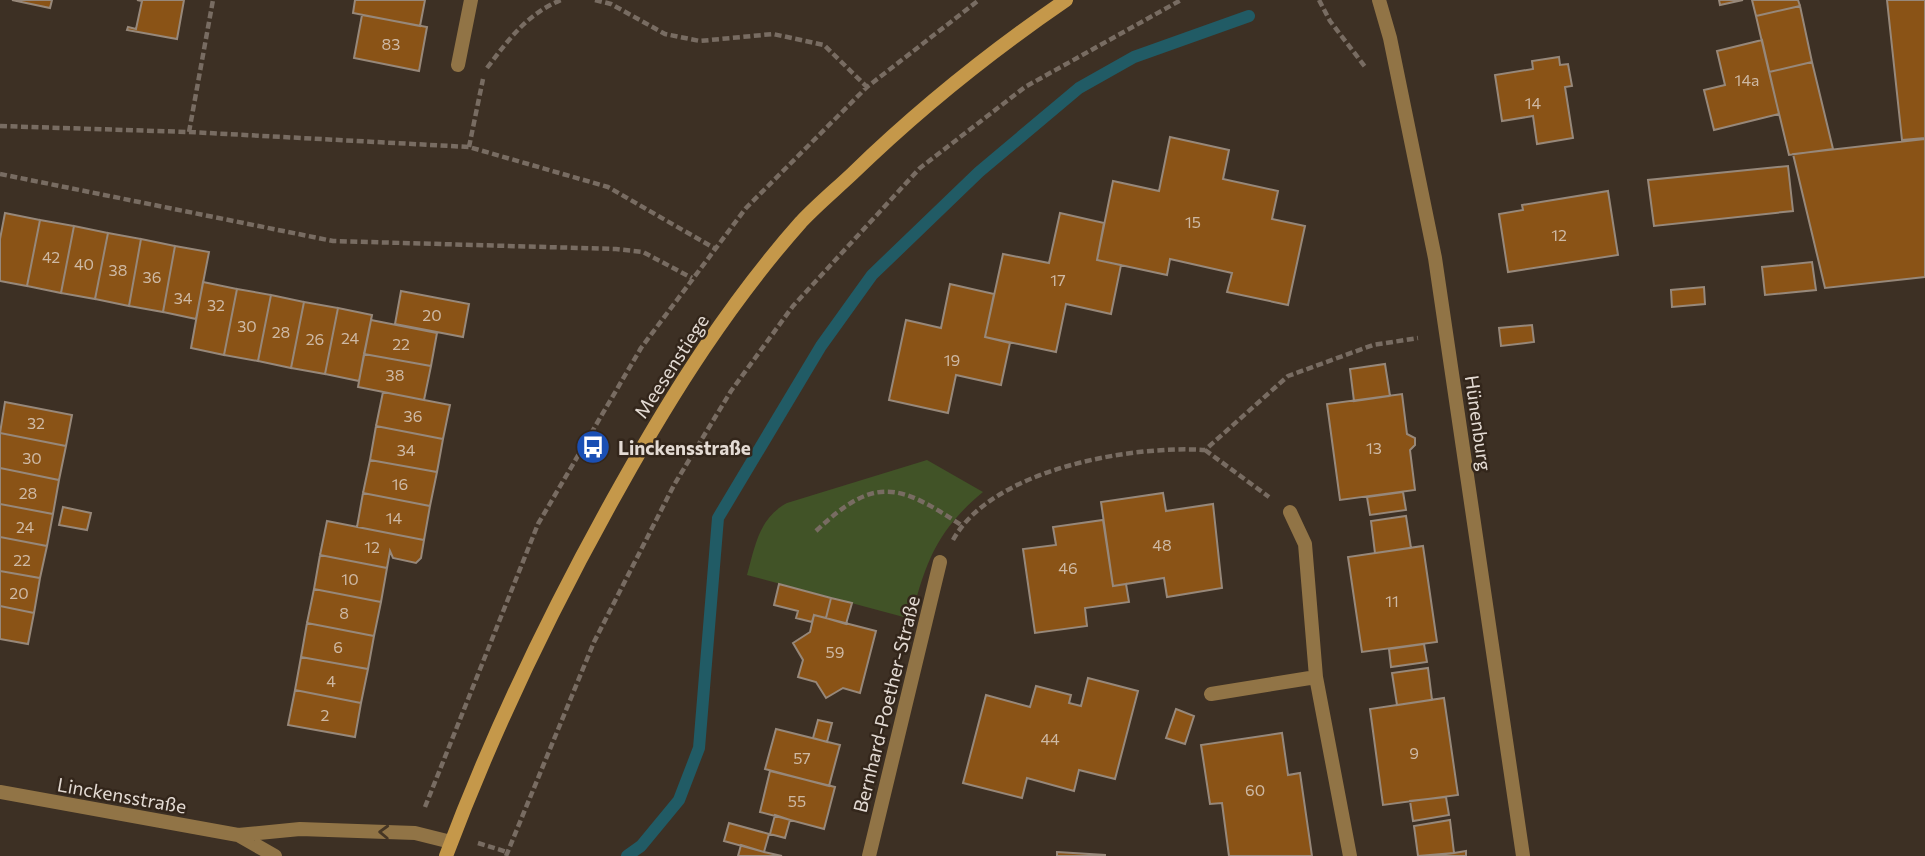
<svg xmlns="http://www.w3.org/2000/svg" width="1925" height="856" font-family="Commissioner,sans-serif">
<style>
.green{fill:#415327}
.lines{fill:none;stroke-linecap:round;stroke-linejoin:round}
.stream{stroke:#215b65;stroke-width:12}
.building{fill:#8a5316;stroke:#97887a;stroke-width:2}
.path{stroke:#786c62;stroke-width:4.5;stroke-dasharray:7 3.5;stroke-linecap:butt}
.street{stroke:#917446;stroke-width:14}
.secondary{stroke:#c5984a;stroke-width:14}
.oneway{stroke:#463624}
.labels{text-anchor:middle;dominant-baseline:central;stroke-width:5;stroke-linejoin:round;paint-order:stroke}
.number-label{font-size:16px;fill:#ceb9a4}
.street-label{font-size:19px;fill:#e4dbd4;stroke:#33261b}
.poi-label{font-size:19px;font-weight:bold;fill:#e4dbd4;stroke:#33261b;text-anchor:start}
</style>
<rect width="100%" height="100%" fill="#3d3024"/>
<path class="green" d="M 927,460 L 983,492 C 937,530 925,563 911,619 L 747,575 C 755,546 759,518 787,503 Z"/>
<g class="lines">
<path class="stream" d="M 627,856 L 641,846 L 679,800 L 699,748 L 718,518 L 821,346 L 872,275 L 979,172 L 1079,88 L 1134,57 L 1249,16"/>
</g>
<path class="building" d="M 12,0 L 52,0 L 50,8 Z
M 137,0 L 184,0 L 177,39 L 127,30 L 128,27 L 136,29 L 142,1 Z
M 355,0 L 425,0 L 420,26 L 353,13 Z
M 1719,0 L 1743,0 L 1720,5 Z
M 1752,0 L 1798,0 L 1800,6 L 1756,16 Z
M 1887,0 L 1925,0 L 1925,138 L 1902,140 Z
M 1800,6 L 1812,62 L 1769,72 L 1756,16 Z
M 362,15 L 427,27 L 419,71 L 354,58 Z
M 1762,40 L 1779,114 L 1714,130 L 1704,90 L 1725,85 L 1717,51 Z
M 1559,57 L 1560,65 L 1568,64 L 1572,86 L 1565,87 L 1573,138 L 1537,144 L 1533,116 L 1502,121 L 1495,75 L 1533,69 L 1532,61 Z
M 1812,62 L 1833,149 L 1789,155 L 1769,72 Z
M 1170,137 L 1229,150 L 1223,179 L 1278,191 L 1272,219 L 1305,226 L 1288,305 L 1227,292 L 1232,273 L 1170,259 L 1167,275 L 1097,260 L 1113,181 L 1159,191 Z
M 1925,139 L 1925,277 L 1825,288 L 1793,154 Z
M 1788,166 L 1793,211 L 1654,226 L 1648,180 Z
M 1608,191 L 1618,255 L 1508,272 L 1499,214 L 1523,210 L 1522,205 Z
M 5,213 L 40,220 L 27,286 L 0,281 L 0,239 Z
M 1060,213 L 1104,223 L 1097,260 L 1121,265 L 1111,314 L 1066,304 L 1056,352 L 985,337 L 1003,254 L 1049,263 Z
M 40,220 L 74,226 L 61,293 L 27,286 Z
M 74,226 L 108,233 L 95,299 L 61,293 Z
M 108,233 L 141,239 L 129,306 L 95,299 Z
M 141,239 L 175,246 L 163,312 L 129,306 Z
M 175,246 L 209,252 L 196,319 L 163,312 Z
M 1812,262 L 1816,290 L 1765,295 L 1762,267 Z
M 203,282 L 237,289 L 224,355 L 191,348 Z
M 950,284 L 994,294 L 985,337 L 1010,343 L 1001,385 L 956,375 L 948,413 L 889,400 L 906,320 L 941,328 Z
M 1704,287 L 1705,304 L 1672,307 L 1671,290 Z
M 237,289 L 271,295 L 258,361 L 224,355 Z
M 401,291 L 469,304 L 463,337 L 395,324 Z
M 271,295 L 304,302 L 291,368 L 258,361 Z
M 304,302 L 338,308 L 325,374 L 291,368 Z
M 338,308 L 372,315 L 359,381 L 325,374 Z
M 371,320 L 437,333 L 431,366 L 364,354 Z
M 1532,325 L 1534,342 L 1501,346 L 1499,328 Z
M 364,354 L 431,366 L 424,400 L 358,387 Z
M 1385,364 L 1390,396 L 1354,401 L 1350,369 Z
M 383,392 L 450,405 L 443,439 L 376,426 Z
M 1402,394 L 1407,434 L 1415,438 L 1415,445 L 1410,450 L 1415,490 L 1340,500 L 1327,404 Z
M 5,402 L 72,415 L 66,446 L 0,433 Z
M 376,426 L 443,439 L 437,472 L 370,460 Z
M 0,433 L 66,446 L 59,480 L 0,468 Z
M 370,460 L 437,472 L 430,506 L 363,493 Z
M 0,468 L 59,480 L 53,514 L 0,504 Z
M 1403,492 L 1406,510 L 1370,515 L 1367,497 Z
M 363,493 L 430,506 L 424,540 L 357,527 Z
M 1163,493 L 1166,511 L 1213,504 L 1222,588 L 1167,597 L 1164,578 L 1113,586 L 1101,502 Z
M 0,504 L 53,514 L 47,546 L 0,537 Z
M 63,507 L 91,513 L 87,530 L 59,525 Z
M 1406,516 L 1411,548 L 1375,553 L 1371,521 Z
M 1103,520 L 1113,586 L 1126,584 L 1129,602 L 1085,608 L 1087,626 L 1035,633 L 1023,549 L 1056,545 L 1053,527 Z
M 327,521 L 424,540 L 421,558 L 416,563 L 393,558 L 390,551 L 387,568 L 320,555 Z
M 0,537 L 47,546 L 40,578 L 0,571 Z
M 1423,546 L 1437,642 L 1362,652 L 1348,557 Z
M 320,555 L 387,568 L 381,602 L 314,589 Z
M 0,571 L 40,578 L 34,613 L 0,606 Z
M 779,584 L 831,598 L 826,618 L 814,615 L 812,622 L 796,618 L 798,611 L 774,605 Z
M 314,589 L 381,602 L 374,636 L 307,623 Z
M 831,598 L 852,603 L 846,624 L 826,618 Z
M 0,606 L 34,613 L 28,644 L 0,639 Z
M 814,615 L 876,631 L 860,693 L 843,688 L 826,698 L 816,682 L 798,677 L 803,660 L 793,643 L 810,632 Z
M 307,623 L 374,636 L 368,669 L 301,657 Z
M 1424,644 L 1427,662 L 1391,667 L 1389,649 Z
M 301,657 L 368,669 L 361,703 L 295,690 Z
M 1428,668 L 1432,700 L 1397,705 L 1392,673 Z
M 1088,678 L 1138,691 L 1115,779 L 1079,770 L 1074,791 L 1027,778 L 1022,798 L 963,783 L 986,695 L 1030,707 L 1036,686 L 1071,695 L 1069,703 L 1081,706 Z
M 295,690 L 361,703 L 355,737 L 288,725 Z
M 1444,698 L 1458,795 L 1383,805 L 1370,709 Z
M 1176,709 L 1194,716 L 1185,744 L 1166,738 Z
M 818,720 L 832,723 L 827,742 L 813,738 Z
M 776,729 L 840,745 L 829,786 L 765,769 Z
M 1282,733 L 1288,775 L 1300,773 L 1312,856 L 1229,856 L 1222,803 L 1210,804 L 1201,745 Z
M 770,771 L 835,787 L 824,829 L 760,812 Z
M 1446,797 L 1449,815 L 1413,821 L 1410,801 Z
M 775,815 L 790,820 L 785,838 L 770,834 Z
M 1450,820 L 1454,853 L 1418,856 L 1414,826 Z
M 729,823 L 769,834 L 764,852 L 724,841 Z
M 741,845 L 764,852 L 782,856 L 738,856 Z
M 1466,851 L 1466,856 L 1430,856 L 1454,853 Z
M 1057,852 L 1105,855 L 1105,856 L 1057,856 Z"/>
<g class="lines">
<path class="path" d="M 595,0 L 611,4 L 665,34 L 700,41 L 773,34 L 824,45 L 867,87
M 1319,0 L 1330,21 L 1366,68
M 487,68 C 509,39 527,14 561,0
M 0,126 L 189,132 L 469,147 L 608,187 L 714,248
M 189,132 L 213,0
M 469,147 L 483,79
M 0,174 L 333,241 L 616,249 L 643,252 L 692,278
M 1205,450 L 1269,497
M 816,531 C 874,476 898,483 961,525
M 953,540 C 992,469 1131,445 1205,450 L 1288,376 L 1373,345 L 1418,338
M 425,807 L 538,524 L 641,348 L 746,208 L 867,87 L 979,0
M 478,843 L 507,852
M 506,856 L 594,642 L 674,485 L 731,391 L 793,306 L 920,168 L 1025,87 L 1181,0"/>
<path class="street" d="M 1379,0 L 1390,38 L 1435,258 L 1523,856
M 458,65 L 471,0
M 1290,512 L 1305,544 L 1316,677 L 1350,856
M 1211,694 L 1316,677
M 0,792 L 238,835 L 300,829 L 415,833 L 451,842
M 238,835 L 275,856
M 869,856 L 940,562"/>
<path class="secondary" d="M 446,856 C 494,728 554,604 621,485 C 673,392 730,302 801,222 C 817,205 835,190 852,174 C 918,110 990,52 1066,0"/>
</g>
<defs><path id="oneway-chevron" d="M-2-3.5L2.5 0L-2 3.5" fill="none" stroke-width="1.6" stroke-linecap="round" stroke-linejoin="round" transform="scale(1.75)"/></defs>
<use class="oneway" href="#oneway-chevron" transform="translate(384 832) rotate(-178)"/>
<defs>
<g id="bus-disc" transform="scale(1.75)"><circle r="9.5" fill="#1a4fb4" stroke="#33261b"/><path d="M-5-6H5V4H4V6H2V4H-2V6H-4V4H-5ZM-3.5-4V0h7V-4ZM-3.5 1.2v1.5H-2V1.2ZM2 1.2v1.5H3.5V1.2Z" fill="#fff"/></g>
</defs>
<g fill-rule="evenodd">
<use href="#bus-disc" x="593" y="447"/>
</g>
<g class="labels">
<g class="number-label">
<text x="391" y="43">83</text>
<text x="1747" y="79">14a</text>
<text x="1533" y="102">14</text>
<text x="1193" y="221">15</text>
<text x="1559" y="234">12</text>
<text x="51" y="256">42</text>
<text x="84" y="263">40</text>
<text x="118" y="269">38</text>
<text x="152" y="276">36</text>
<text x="1058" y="279">17</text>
<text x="183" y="297">34</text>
<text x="216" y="304">32</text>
<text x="432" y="314">20</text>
<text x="247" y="325">30</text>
<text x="281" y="331">28</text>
<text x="350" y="337">24</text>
<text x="315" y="338">26</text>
<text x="401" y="343">22</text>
<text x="952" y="359">19</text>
<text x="395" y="374">38</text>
<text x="413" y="415">36</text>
<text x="36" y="422">32</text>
<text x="1374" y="447">13</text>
<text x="406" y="449">34</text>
<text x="32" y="457">30</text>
<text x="400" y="483">16</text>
<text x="28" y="492">28</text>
<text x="394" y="517">14</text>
<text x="25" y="526">24</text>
<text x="1162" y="544">48</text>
<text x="372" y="546">12</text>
<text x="22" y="559">22</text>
<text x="1068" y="567">46</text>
<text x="350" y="578">10</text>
<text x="19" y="592">20</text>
<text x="1392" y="600">11</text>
<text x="344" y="612">8</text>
<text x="338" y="646">6</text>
<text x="835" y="651">59</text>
<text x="331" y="680">4</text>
<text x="325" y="714">2</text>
<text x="1050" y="738">44</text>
<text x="1414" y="752">9</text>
<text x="802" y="757">57</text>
<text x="1255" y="789">60</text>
<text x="797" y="800">55</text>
</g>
<g class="street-label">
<text transform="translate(671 366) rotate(-57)">Meesenstiege</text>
<text transform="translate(1479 423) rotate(82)">Hünenburg</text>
<text transform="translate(886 704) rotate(-76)">Bernhard-Poether-Straße</text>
<text transform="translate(122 795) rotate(10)">Linckensstraße</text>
</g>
<g class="poi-label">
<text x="618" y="447">Linckensstraße</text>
</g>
</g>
</svg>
